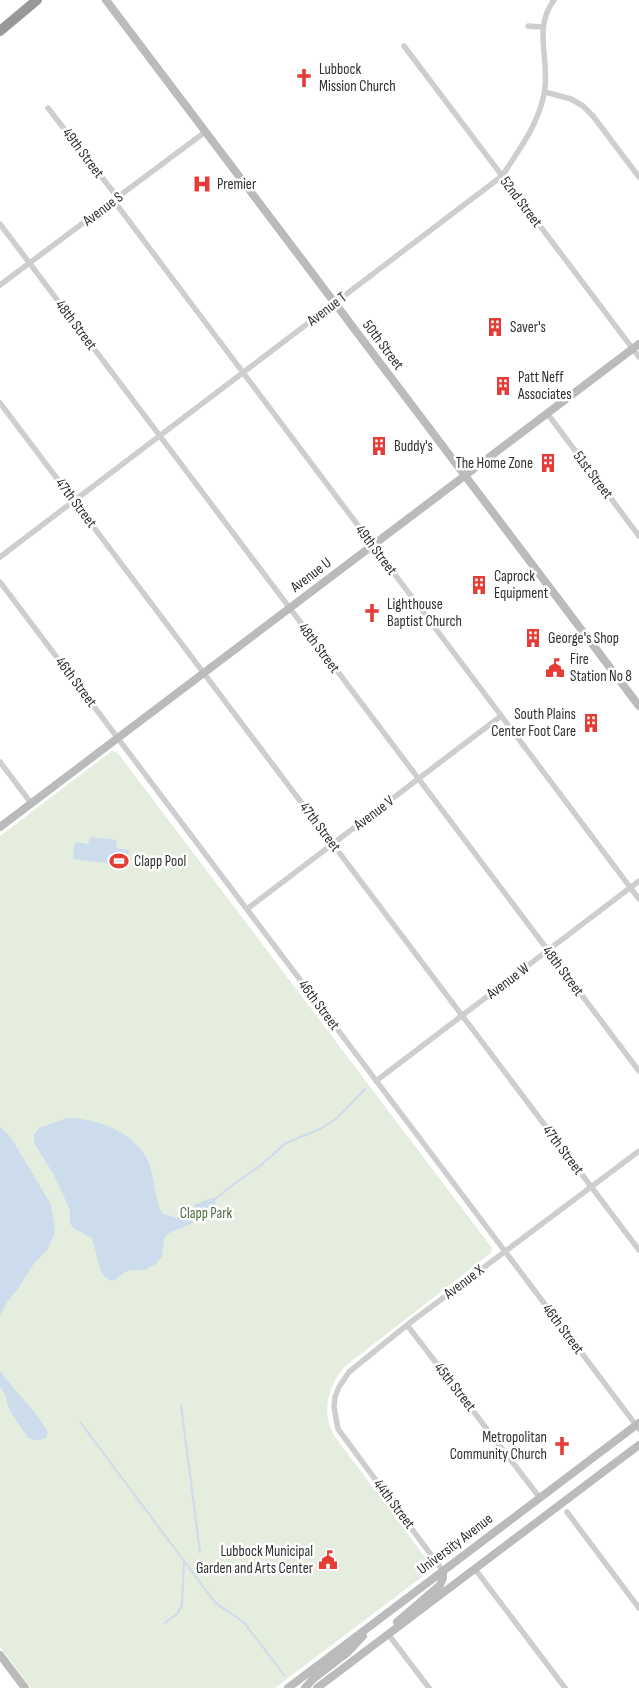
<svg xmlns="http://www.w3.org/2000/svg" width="639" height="1688" font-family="'Sofia Sans Condensed',sans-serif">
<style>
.green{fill:#e5eddf}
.water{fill:#ccdced}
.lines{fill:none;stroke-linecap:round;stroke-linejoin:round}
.stream{stroke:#ccdced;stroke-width:2}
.street{stroke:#cecece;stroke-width:5.5}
.secondary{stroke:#bbb;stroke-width:8}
.highway{stroke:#989898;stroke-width:10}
.labels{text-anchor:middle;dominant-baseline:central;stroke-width:5;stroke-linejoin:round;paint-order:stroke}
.poi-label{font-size:15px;fill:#313131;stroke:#fff;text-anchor:start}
.street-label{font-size:15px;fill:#313131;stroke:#fff}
.park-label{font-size:15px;fill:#4e6d3e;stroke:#fff}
</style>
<rect width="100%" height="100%" fill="#fff"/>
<path class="green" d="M 112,751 L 117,752 L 492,1248 L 491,1253 L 344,1367 C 327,1388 321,1413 335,1437 L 431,1565 L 431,1570 L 275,1688 L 31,1688 L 0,1647 L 0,836 Z"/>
<path class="water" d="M 90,837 L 117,840 L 116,848 L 129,850 L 127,866 L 73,859 L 75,842 L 88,844 Z
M 67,1118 C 97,1118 135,1132 148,1161 C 155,1178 154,1197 162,1213 L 176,1218 L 191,1211 L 196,1204 L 212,1198 L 216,1202 L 213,1209 L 197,1218 L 191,1224 L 169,1233 L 164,1238 L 162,1256 L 156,1264 L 144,1270 L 131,1270 L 123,1273 L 116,1279 L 112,1281 L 105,1277 L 101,1272 L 92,1238 L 73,1228 L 70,1223 L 70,1210 L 54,1175 L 34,1143 L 34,1135 L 39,1128 Z
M 0,1127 L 10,1136 L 43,1191 L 51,1205 L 55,1229 L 54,1235 L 47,1250 L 33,1265 L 17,1290 L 8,1301 L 0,1316 Z
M 0,1371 C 15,1392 36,1410 48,1432 L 46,1438 L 39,1440 L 34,1440 L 28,1438 L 25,1433 L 12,1414 L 7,1403 L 6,1396 L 0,1387 Z"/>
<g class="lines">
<path class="stream" d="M 214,1200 L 235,1183 L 260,1166 L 286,1143 L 320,1129 L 336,1119 L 365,1089
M 181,1405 L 200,1552
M 80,1422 L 214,1601 C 223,1611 236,1614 245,1624 L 285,1676
M 165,1623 L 177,1614 L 182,1605 L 184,1563"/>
<path class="street" d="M 528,26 L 542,27
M 404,46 L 639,357
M 545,92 L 571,99 L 583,106 L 593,116 L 639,177
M 48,108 L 118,198
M 114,201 L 639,899
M 0,224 L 639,1071
M 0,285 L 205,132
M 0,403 L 639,1250
M 547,413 L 639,536
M 0,557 L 502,176 C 519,150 538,125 544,94 C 551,62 532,29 554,0
M 0,582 L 639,1429
M 0,762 L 31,803
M 247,909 L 501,716
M 376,1081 L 639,881
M 407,1325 L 540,1498
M 567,1512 L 639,1608
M 475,1569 L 565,1688
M 443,1571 L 338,1429 L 334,1407 L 335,1397 L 339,1387 L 349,1372 L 407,1325 L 639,1151
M 388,1634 L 429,1688"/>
<path class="secondary" d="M 106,0 L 639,706
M 0,827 L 639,344
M 397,1622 L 440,1585 L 443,1578 L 443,1571
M 0,1655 L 25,1688
M 288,1688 L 639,1423
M 305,1688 L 313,1679 L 348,1652 L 363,1636
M 317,1688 L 639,1445"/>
<path class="highway" d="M 0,31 L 37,0"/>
</g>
<defs>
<g id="church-bare" transform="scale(1.5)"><path d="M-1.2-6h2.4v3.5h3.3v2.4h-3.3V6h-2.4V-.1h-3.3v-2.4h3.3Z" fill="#e53d36" stroke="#fff" stroke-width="2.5" paint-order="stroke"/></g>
<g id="hospital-bare" transform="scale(1.5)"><path d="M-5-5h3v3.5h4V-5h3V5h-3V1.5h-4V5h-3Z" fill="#e53d36" stroke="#fff" stroke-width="2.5" paint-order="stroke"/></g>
<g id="building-bare" transform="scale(1.5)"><path d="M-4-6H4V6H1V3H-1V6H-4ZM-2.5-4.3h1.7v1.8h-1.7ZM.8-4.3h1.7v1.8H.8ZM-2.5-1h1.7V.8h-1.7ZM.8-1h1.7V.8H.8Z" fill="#e53d36" stroke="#fff" stroke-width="2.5" paint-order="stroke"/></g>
<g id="civic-bare" transform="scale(1.5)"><path d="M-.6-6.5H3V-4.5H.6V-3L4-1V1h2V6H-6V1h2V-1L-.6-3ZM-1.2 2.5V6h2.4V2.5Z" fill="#e53d36" stroke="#fff" stroke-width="2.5" paint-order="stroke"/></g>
<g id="stadium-bare" transform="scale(1.5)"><path d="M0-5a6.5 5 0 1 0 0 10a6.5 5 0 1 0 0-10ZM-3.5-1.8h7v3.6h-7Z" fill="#e53d36" stroke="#fff" stroke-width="2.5" paint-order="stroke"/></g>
</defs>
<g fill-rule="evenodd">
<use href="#church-bare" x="304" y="78"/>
<use href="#hospital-bare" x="202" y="184"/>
<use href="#building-bare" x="495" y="327"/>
<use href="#building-bare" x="503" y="386"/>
<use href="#building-bare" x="379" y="446"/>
<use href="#building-bare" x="548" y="463"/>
<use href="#building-bare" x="479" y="585"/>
<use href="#church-bare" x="372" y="613"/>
<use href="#building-bare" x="533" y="638"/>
<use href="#civic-bare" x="555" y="668"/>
<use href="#building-bare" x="591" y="723"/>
<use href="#stadium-bare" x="119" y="861"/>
<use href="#church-bare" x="562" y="1446"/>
<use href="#civic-bare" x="328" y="1560"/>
</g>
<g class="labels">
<g class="poi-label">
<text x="319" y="69">Lubbock<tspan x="319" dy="17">Mission Church</tspan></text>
<text x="217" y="184">Premier</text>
<text x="510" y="327">Saver's</text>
<text x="518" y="377">Patt Neff<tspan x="518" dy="17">Associates</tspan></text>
<text x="394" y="446">Buddy's</text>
<text x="533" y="463" text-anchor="end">The Home Zone</text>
<text x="494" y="576">Caprock<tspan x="494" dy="17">Equipment</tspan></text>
<text x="387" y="604">Lighthouse<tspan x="387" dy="17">Baptist Church</tspan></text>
<text x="548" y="638">George's Shop</text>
<text x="570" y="659">Fire<tspan x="570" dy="17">Station No 8</tspan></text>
<text x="576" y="714" text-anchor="end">South Plains<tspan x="576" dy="17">Center Foot Care</tspan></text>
<text x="134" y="861">Clapp Pool</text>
<text x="547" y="1437" text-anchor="end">Metropolitan<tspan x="547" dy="17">Community Church</tspan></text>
<text x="313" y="1551" text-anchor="end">Lubbock Municipal<tspan x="313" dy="17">Garden and Arts Center</tspan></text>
</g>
<g class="street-label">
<text transform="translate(83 153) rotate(53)">49th Street</text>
<text transform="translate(521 202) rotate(53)">52nd Street</text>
<text transform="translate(103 209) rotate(-37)">Avenue S</text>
<text transform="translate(327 309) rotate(-37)">Avenue T</text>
<text transform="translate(76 325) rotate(53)">48th Street</text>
<text transform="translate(383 345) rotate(53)">50th Street</text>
<text transform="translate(593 475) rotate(53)">51st Street</text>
<text transform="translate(76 503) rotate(53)">47th Street</text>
<text transform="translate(376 550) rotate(53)">49th Street</text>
<text transform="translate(311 575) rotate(-37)">Avenue U</text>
<text transform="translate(319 648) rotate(53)">48th Street</text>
<text transform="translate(76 682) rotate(53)">46th Street</text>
<text transform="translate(374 813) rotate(-37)">Avenue V</text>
<text transform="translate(320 827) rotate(53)">47th Street</text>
<text transform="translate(563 971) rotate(53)">48th Street</text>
<text transform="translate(508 981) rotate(-37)">Avenue W</text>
<text transform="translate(319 1005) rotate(53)">46th Street</text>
<text transform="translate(563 1150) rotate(53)">47th Street</text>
<text transform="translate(464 1282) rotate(-37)">Avenue X</text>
<text transform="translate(563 1329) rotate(53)">46th Street</text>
<text transform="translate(455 1387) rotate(52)">45th Street</text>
<text transform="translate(394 1504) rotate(53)">44th Street</text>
<text transform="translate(455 1544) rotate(-37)">University Avenue</text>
</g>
<g class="park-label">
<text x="206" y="1213">Clapp Park</text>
</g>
</g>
</svg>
